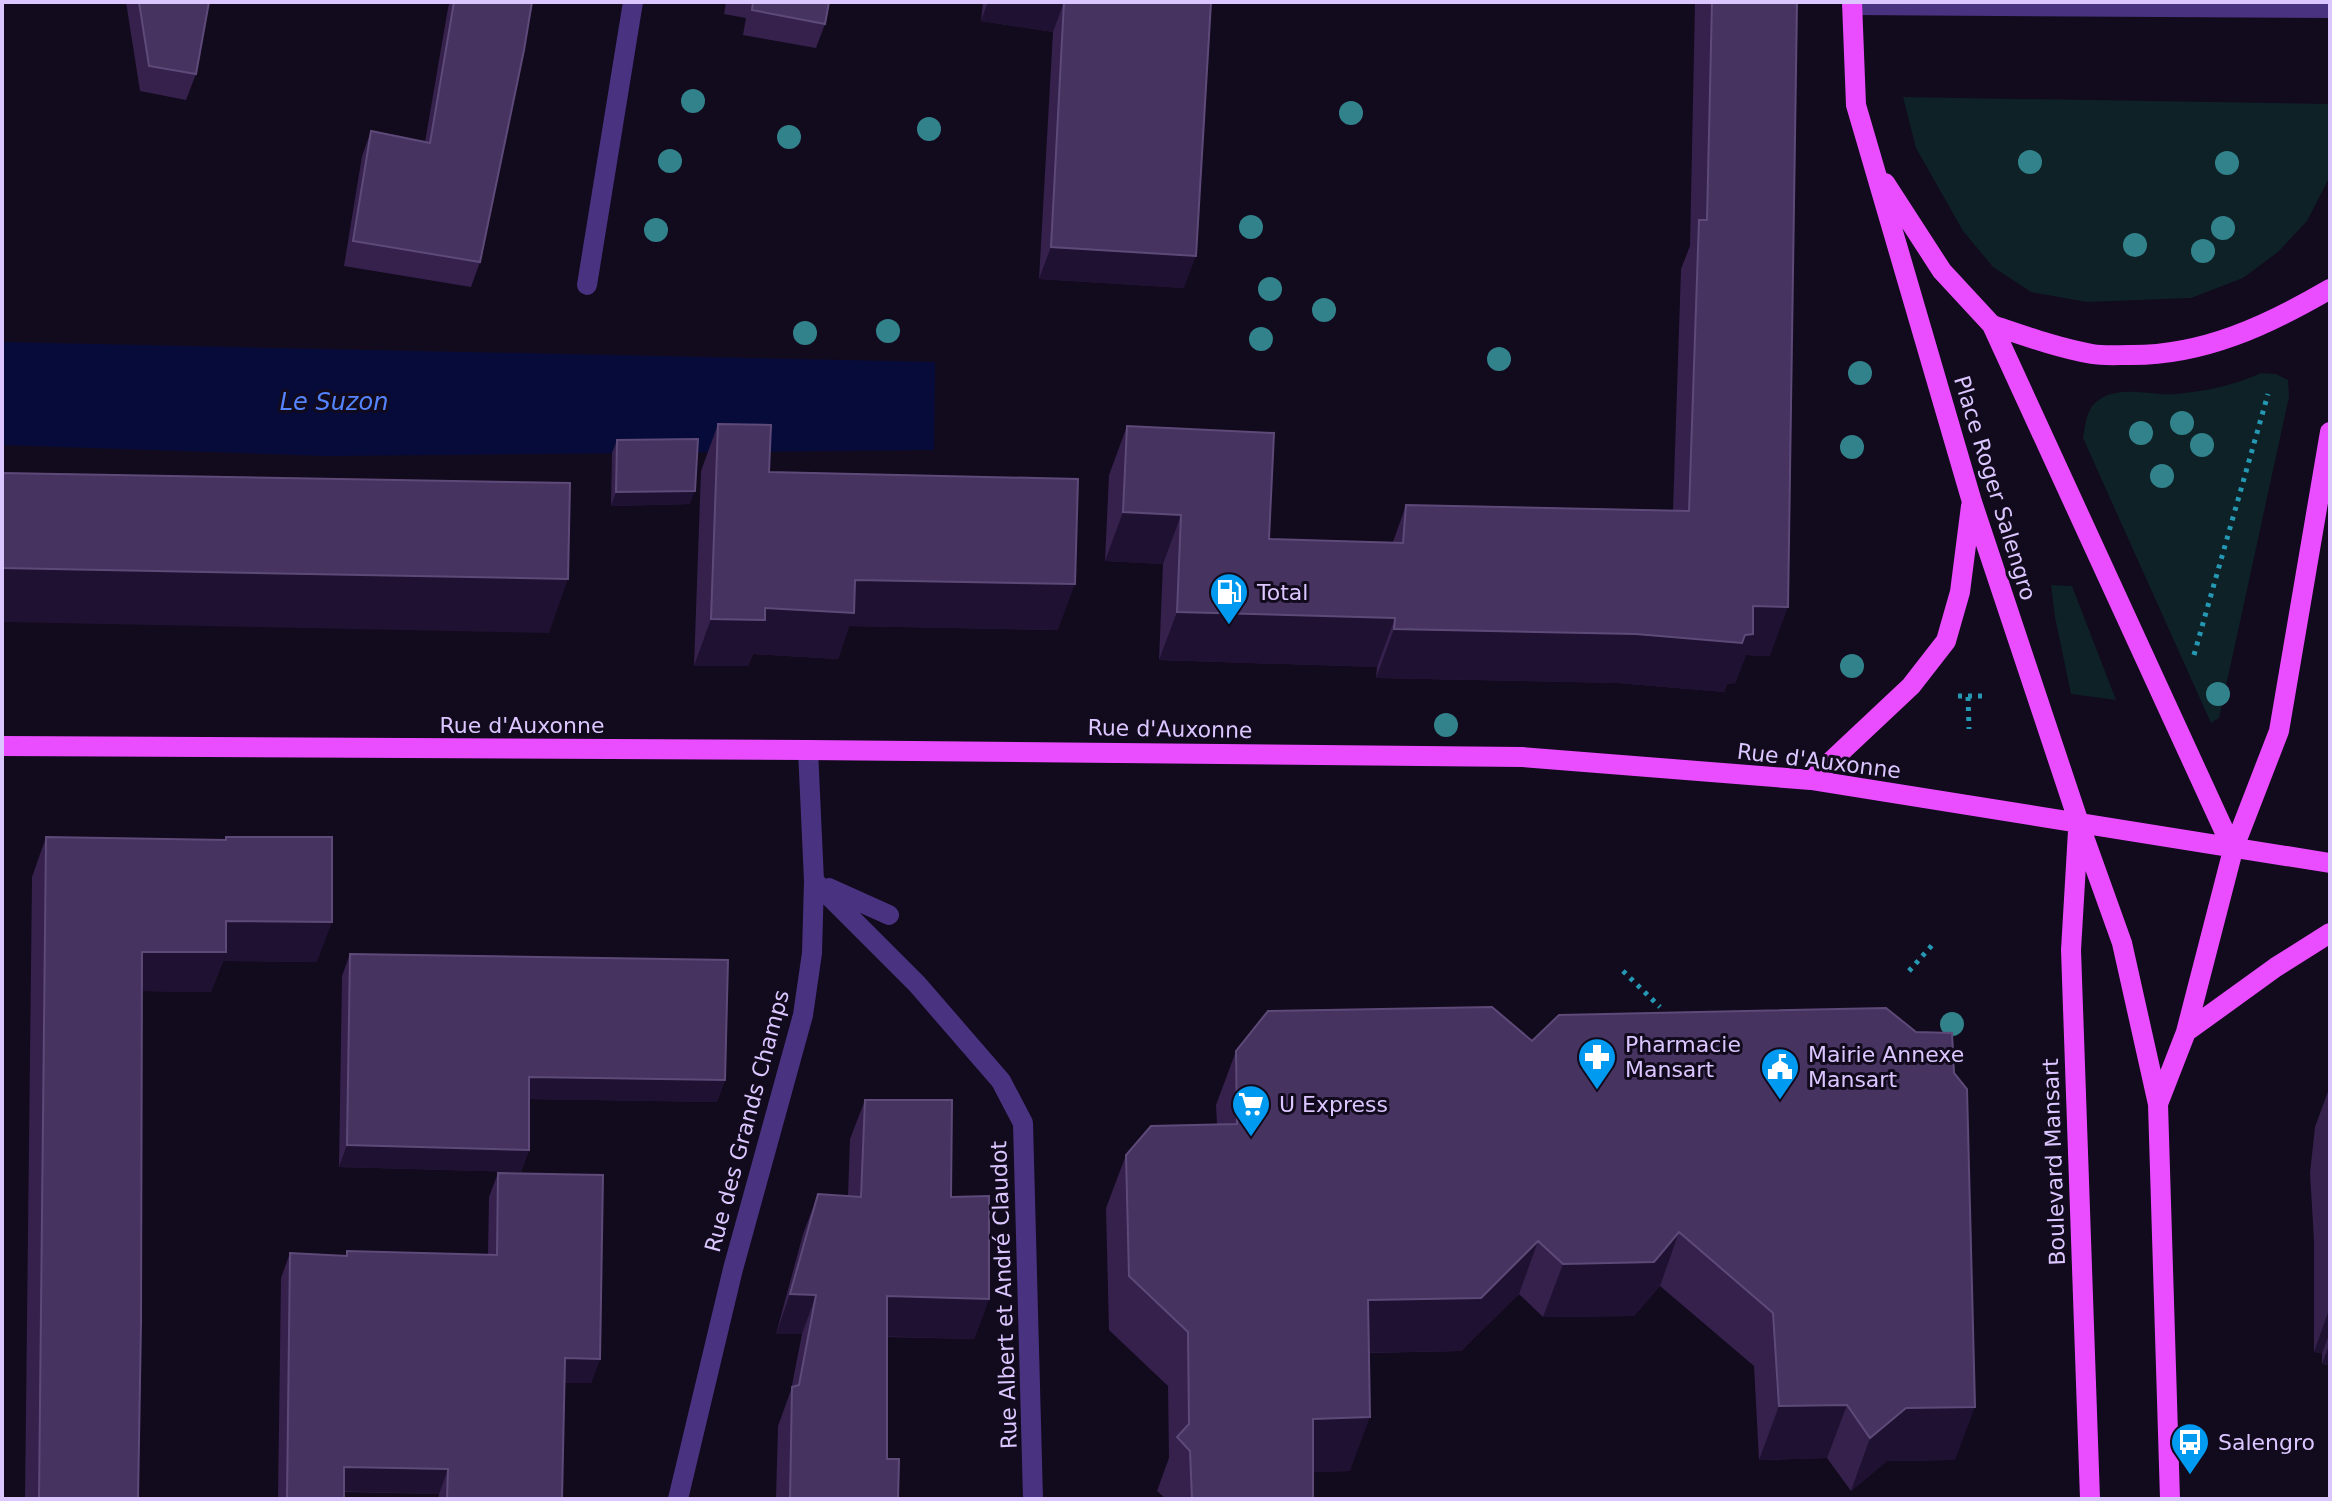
<svg xmlns="http://www.w3.org/2000/svg" width="2332" height="1501" font-family="'DejaVu Sans',sans-serif">
<style>
.green{fill:#0d2127}
.water{fill:#060b3a}
.lines{fill:none;stroke-linecap:round;stroke-linejoin:round}
.path{stroke:#2598b4;stroke-width:5;stroke-dasharray:4 6;stroke-linecap:butt}
.minor{stroke:#49327f;stroke-width:20}
.major{stroke:#ea4dff;stroke-width:20}
.tree{fill:#32828b}
.wall{fill:#35214c}
.shaded-wall{fill:#1f1131}
.building{fill:#463360;stroke:#5e4a79;stroke-width:2}
.labels{text-anchor:middle;dominant-baseline:central;stroke-width:6;stroke-linejoin:round;paint-order:stroke}
.street-label{font-size:22px;fill:#dbc6ff;stroke:#120a1d}
.poi-label{font-size:22px;fill:#dbc6ff;stroke:#120a1d;text-anchor:start}
.water-label{font-size:24px;font-style:italic;fill:#5484ff;stroke:#120a1d}
</style>
<rect width="100%" height="100%" fill="#120a1d"/>
<path class="green" d="M 1903,97 L 2330,104 L 2329,178 L 2307,221 L 2278,252 L 2243,278 L 2191,298 L 2087,302 L 2031,292 L 1993,267 L 1963,231 L 1916,148 Z
M 2261,373 L 2276,374 L 2288,380 L 2289,397 L 2219,718 L 2211,723 L 2083,438 C 2085,427 2086,411 2095,403 C 2116,383 2151,396 2175,394 C 2206,391 2233,386 2261,373 Z
M 2051,585 L 2072,586 L 2116,700 L 2071,694 L 2055,617 Z"/>
<path class="water" d="M 2,342 L 935,362 L 934,450 L 328,456 L 2,445 Z"/>
<g class="lines">
<path class="path" d="M 2194,655 L 2268,394
M 1958,696 L 1985,696
M 1968,697 L 1969,729
M 1623,971 L 1660,1007
M 1909,971 L 1934,943"/>
<path class="minor" d="M 1852,5 L 2330,8
M 587,285 L 633,2
M 814,881 L 917,984 L 1001,1081 L 1023,1123 L 1033,1499
M 829,888 L 889,915
M 678,1499 L 733,1269 L 803,1015 L 812,953 L 814,881 L 808,750"/>
<path class="major" d="M 1852,2 L 1856,105 L 1972,502 L 2079,823 L 2122,943 L 2158,1104 L 2170,1499
M 1885,183 L 1942,271 L 1992,325 L 2233,850
M 1992,325 C 2025,336 2058,348 2092,354 C 2104,356 2117,355 2129,355 C 2203,356 2268,325 2330,289
M 2,746 L 808,750 L 1522,757 L 1811,780 L 2330,863
M 1811,780 L 1911,686 L 1946,641 L 1960,592 L 1971,506
M 2078,831 L 2071,950 L 2090,1499
M 2186,1032 L 2276,967 L 2330,933
M 2158,1104 L 2186,1032 L 2233,850 L 2279,731 L 2330,432"/>
</g>
<g class="tree">
<circle cx="693" cy="101" r="12"/>
<circle cx="1351" cy="113" r="12"/>
<circle cx="929" cy="129" r="12"/>
<circle cx="789" cy="137" r="12"/>
<circle cx="670" cy="161" r="12"/>
<circle cx="2030" cy="162" r="12"/>
<circle cx="2227" cy="163" r="12"/>
<circle cx="1251" cy="227" r="12"/>
<circle cx="2223" cy="228" r="12"/>
<circle cx="656" cy="230" r="12"/>
<circle cx="2135" cy="245" r="12"/>
<circle cx="2203" cy="251" r="12"/>
<circle cx="1270" cy="289" r="12"/>
<circle cx="1324" cy="310" r="12"/>
<circle cx="888" cy="331" r="12"/>
<circle cx="805" cy="333" r="12"/>
<circle cx="1261" cy="339" r="12"/>
<circle cx="1499" cy="359" r="12"/>
<circle cx="1860" cy="373" r="12"/>
<circle cx="2182" cy="423" r="12"/>
<circle cx="2141" cy="433" r="12"/>
<circle cx="2202" cy="445" r="12"/>
<circle cx="1852" cy="447" r="12"/>
<circle cx="2162" cy="476" r="12"/>
<circle cx="1852" cy="666" r="12"/>
<circle cx="2218" cy="694" r="12"/>
<circle cx="1446" cy="725" r="12"/>
<circle cx="1952" cy="1024" r="12"/>
</g>
<path class="wall" d="M 126,2 L 209,2 L 196,74 L 186,100 L 140,91 Z
M 450,2 L 532,2 L 480,262 L 471,287 L 344,266 L 362,156 L 371,131 L 425,142 L 448,8 Z
M 726,2 L 829,2 L 825,24 L 816,48 L 743,35 L 746,18 L 724,14 Z
M 983,2 L 1211,2 L 1184,288 L 1039,279 L 1053,32 L 981,21 Z
M 1695,2 L 1797,2 L 1770,656 L 1746,655 L 1735,683 L 1727,684 L 1724,692 L 1618,683 L 1376,678 L 1377,667 L 1159,660 L 1163,564 L 1105,561 L 1109,475 L 1127,426 L 1269,539 L 1393,542 L 1406,505 L 1673,510 L 1681,269 L 1690,246 Z
M 718,424 L 769,472 L 1058,630 L 849,626 L 838,659 L 753,654 L 748,666 L 694,666 L 701,471 Z
M 617,440 L 690,504 L 611,506 L 612,453 Z
M 46,837 L 225,840 L 226,837 L 317,962 L 223,961 L 211,992 L 142,991 L 138,1499 L 25,1499 L 32,877 Z
M 350,954 L 725,1080 L 717,1102 L 529,1099 L 529,1150 L 521,1172 L 339,1167 L 342,976 Z
M 1492,1007 L 1955,1460 L 1887,1461 L 1851,1491 L 1827,1458 L 1759,1460 L 1754,1366 L 1660,1286 L 1634,1316 L 1543,1317 L 1519,1294 L 1461,1351 L 1369,1353 L 1350,1471 L 1313,1472 L 1313,1499 L 1166,1499 L 1157,1491 L 1169,1458 L 1168,1386 L 1109,1330 L 1106,1208 L 1126,1155 L 1217,1124 L 1216,1105 L 1236,1051 Z
M 2330,1086 L 2330,1365 L 2322,1364 L 2322,1353 L 2314,1352 L 2314,1241 L 2310,1173 L 2315,1127 Z
M 865,1100 L 951,1197 L 989,1299 L 974,1339 L 887,1337 L 887,1459 L 898,1499 L 776,1499 L 778,1426 L 791,1390 L 802,1334 L 776,1334 L 803,1234 L 818,1194 L 848,1196 L 850,1139 Z
M 498,1173 L 600,1359 L 591,1383 L 565,1383 L 562,1499 L 571,1499 L 438,1499 L 439,1494 L 344,1492 L 344,1499 L 278,1499 L 281,1278 L 290,1253 L 346,1256 L 347,1251 L 488,1254 L 489,1197 Z"/>
<path class="shaded-wall" d="M 988,2 L 1064,2 L 1053,32 L 981,21 Z
M 1051,247 L 1196,256 L 1184,288 L 1039,279 Z
M 695,491 L 690,504 L 611,506 L 616,492 Z
M 1123,512 L 1181,515 L 1163,564 L 1105,561 Z
M 2,568 L 568,579 L 549,633 L 2,622 Z
M 855,580 L 1075,584 L 1058,630 L 849,626 L 838,659 L 753,654 L 748,666 L 694,666 L 711,619 L 765,608 Z
M 1753,606 L 1788,607 L 1770,656 L 1746,655 L 1735,683 L 1727,684 L 1724,692 L 1618,683 L 1376,678 L 1394,629 L 1636,634 Z
M 1177,612 L 1395,618 L 1377,667 L 1159,660 Z
M 226,921 L 332,922 L 317,962 L 223,961 L 211,992 L 127,991 L 142,952 Z
M 529,1077 L 725,1080 L 717,1102 L 521,1099 Z
M 347,1145 L 529,1150 L 521,1172 L 339,1167 Z
M 1679,1232 L 1660,1286 L 1634,1316 L 1543,1317 L 1563,1264 Z
M 1538,1241 L 1519,1294 L 1461,1351 L 1348,1353 L 1368,1300 Z
M 790,1294 L 816,1295 L 802,1334 L 776,1334 Z
M 887,1296 L 989,1299 L 974,1339 L 872,1336 Z
M 2330,1307 L 2330,1332 L 2322,1353 L 2314,1352 Z
M 2330,1343 L 2330,1365 L 2322,1364 Z
M 565,1358 L 600,1359 L 591,1383 L 556,1383 Z
M 1847,1405 L 1827,1458 L 1759,1460 L 1779,1406 Z
M 1975,1407 L 1955,1460 L 1887,1461 L 1851,1491 L 1870,1438 L 1906,1408 Z
M 1370,1417 L 1350,1471 L 1294,1473 L 1313,1419 Z
M 344,1467 L 448,1469 L 439,1494 L 335,1491 Z"/>
<path class="building" d="M 139,2 L 209,2 L 196,74 L 149,66 Z
M 454,2 L 532,2 L 524,50 L 480,262 L 353,241 L 371,131 L 430,143 Z
M 753,2 L 829,2 L 825,24 L 752,10 Z
M 1064,2 L 1211,2 L 1196,256 L 1051,247 Z
M 1712,2 L 1797,2 L 1788,607 L 1753,606 L 1753,634 L 1745,635 L 1742,643 L 1636,634 L 1394,629 L 1395,618 L 1177,612 L 1181,515 L 1123,512 L 1127,426 L 1274,433 L 1269,539 L 1403,543 L 1406,505 L 1689,511 L 1699,220 L 1707,220 Z
M 718,424 L 771,425 L 769,472 L 1078,479 L 1075,584 L 855,580 L 854,613 L 765,608 L 765,620 L 711,619 Z
M 698,439 L 695,491 L 616,492 L 617,440 Z
M 2,473 L 570,483 L 568,579 L 2,568 Z
M 46,837 L 226,840 L 226,837 L 332,837 L 332,922 L 226,921 L 226,952 L 142,952 L 141,1322 L 138,1499 L 39,1499 Z
M 350,954 L 728,960 L 725,1080 L 529,1077 L 529,1150 L 347,1145 Z
M 1492,1007 L 1532,1041 L 1559,1015 L 1886,1008 L 1916,1032 L 1952,1033 L 1954,1073 L 1967,1089 L 1975,1407 L 1906,1408 L 1870,1438 L 1847,1405 L 1779,1406 L 1773,1313 L 1679,1232 L 1654,1262 L 1563,1264 L 1538,1241 L 1481,1298 L 1368,1300 L 1370,1417 L 1313,1419 L 1313,1499 L 1192,1499 L 1190,1451 L 1177,1437 L 1189,1424 L 1188,1332 L 1129,1276 L 1126,1155 L 1151,1126 L 1237,1124 L 1236,1051 L 1268,1011 Z
M 865,1100 L 952,1100 L 951,1197 L 989,1196 L 989,1299 L 887,1296 L 887,1459 L 899,1459 L 898,1499 L 790,1499 L 792,1387 L 799,1385 L 816,1295 L 790,1294 L 818,1194 L 861,1197 Z
M 498,1173 L 603,1175 L 600,1359 L 565,1358 L 562,1499 L 571,1499 L 447,1499 L 448,1469 L 344,1467 L 344,1499 L 287,1499 L 290,1253 L 347,1256 L 347,1251 L 497,1255 Z"/>
<defs>
<g id="fuel-pin" transform="scale(2)"><path d="M0 17L-7.5 6A9.5 9.5 0 1 1 7.5 6Z" fill="#009bf1" stroke="#120a1d"/><path d="M-5.5-6h7V0h2V4h1.3V-2.5L3-4.5l.8-.8L6-3V5H2.5V1h-1V6h-7ZM-4.2-4.7v3.2H.2V-4.7Z" fill="#fff"/></g>
<g id="pharmacy-pin" transform="scale(2)"><path d="M0 17L-7.5 6A9.5 9.5 0 1 1 7.5 6Z" fill="#009bf1" stroke="#120a1d"/><path d="M-2-6h4v4h4v4h-4v4h-4v-4h-4v-4h4Z" fill="#fff"/></g>
<g id="civic-pin" transform="scale(2)"><path d="M0 17L-7.5 6A9.5 9.5 0 1 1 7.5 6Z" fill="#009bf1" stroke="#120a1d"/><path d="M-.6-6.5H3V-4.5H.6V-3L4-1V1h2V6H-6V1h2V-1L-.6-3ZM-1.2 2.5V6h2.4V2.5Z" fill="#fff"/></g>
<g id="supermarket-pin" transform="scale(2)"><path d="M0 17L-7.5 6A9.5 9.5 0 1 1 7.5 6Z" fill="#009bf1" stroke="#120a1d"/><path d="M-6-5.5h2.5l.6 2H6L4.5 2H-2.5L-4.4-4H-6ZM-1.5 3.2a1.3 1.3 0 1 0 .1 0ZM3 3.2a1.3 1.3 0 1 0 .1 0Z" fill="#fff"/></g>
<g id="bus-pin" transform="scale(2)"><path d="M0 17L-7.5 6A9.5 9.5 0 1 1 7.5 6Z" fill="#009bf1" stroke="#120a1d"/><path d="M-5-6H5V4H4V6H2V4H-2V6H-4V4H-5ZM-3.5-4V0h7V-4ZM-3.5 1.2v1.5H-2V1.2ZM2 1.2v1.5H3.5V1.2Z" fill="#fff"/></g>
</defs>
<g fill-rule="evenodd">
<use href="#fuel-pin" x="1229" y="592"/>
<use href="#pharmacy-pin" x="1597" y="1057"/>
<use href="#civic-pin" x="1780" y="1067"/>
<use href="#supermarket-pin" x="1251" y="1104"/>
<use href="#bus-pin" x="2190" y="1442"/>
</g>
<g class="labels">
<g class="street-label">
<text transform="translate(1995 488) rotate(73)">Place Roger Salengro</text>
<text x="522" y="725">Rue d'Auxonne</text>
<text transform="translate(1170 729) rotate(1)">Rue d'Auxonne</text>
<text transform="translate(1819 761) rotate(7)">Rue d'Auxonne</text>
<text transform="translate(747 1121) rotate(-75)">Rue des Grands Champs</text>
<text transform="translate(2054 1162) rotate(-92)">Boulevard Mansart</text>
<text transform="translate(1004 1295) rotate(-92)">Rue Albert et André Claudot</text>
</g>
<g class="poi-label">
<text x="1257" y="592">Total</text>
<text x="1625" y="1044">Pharmacie<tspan x="1625" dy="25">Mansart</tspan></text>
<text x="1808" y="1054">Mairie Annexe<tspan x="1808" dy="25">Mansart</tspan></text>
<text x="1279" y="1104">U Express</text>
<text x="2218" y="1442">Salengro</text>
</g>
<g class="water-label">
<text x="334" y="402">Le Suzon</text>
</g>
</g>
<rect width="2332" height="1501" fill="none" stroke="#dbc6ff" stroke-width="8"/>
</svg>
